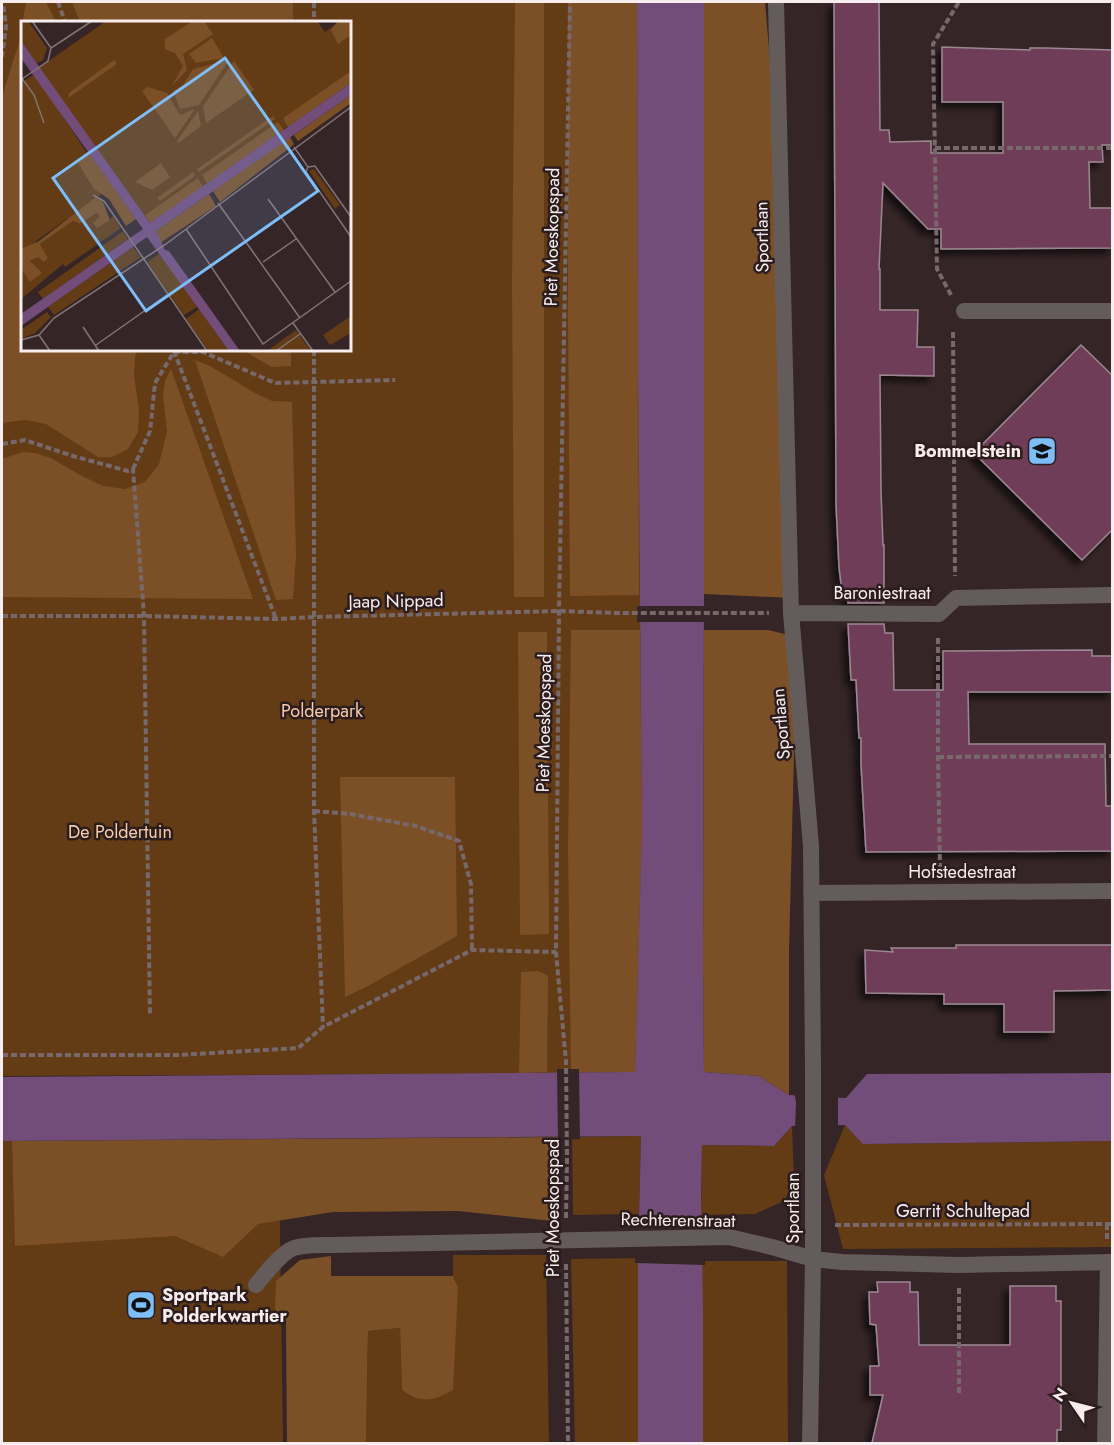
<svg xmlns="http://www.w3.org/2000/svg" width="1114" height="1445" font-family="Jost,sans-serif">
<style>
.green{fill:#633b14;fill-rule:evenodd}
.forest{fill:#7c5027}
.water{fill:#734d79}
.pier{fill:#352527}
.building{fill:#6f3c58;stroke:#9a8991;stroke-width:1.5;filter:url(#shadow)}
.lines{fill:none;stroke-linecap:round;stroke-linejoin:round}
.path{stroke:#77696b;stroke-width:4;stroke-dasharray:6 3;stroke-linecap:butt}
.minor{stroke:#645c5a;stroke-width:16}
.labels{text-anchor:middle;dominant-baseline:central;stroke-width:5;stroke-linejoin:round;paint-order:stroke}
.street-label{font-size:18px;fill:#f8edee;stroke:#2b1c1d}
.poi-label{font-size:18px;font-weight:bold;fill:#f8edee;stroke:#2b1c1d;text-anchor:end}
.park-label{font-size:18px;fill:#f6cca9;stroke:#2b1c1d}
.inset-road{fill:none;stroke:#837577;stroke-width:1.5}
.view{fill:#7dbef9;fill-opacity:0.15;stroke:#7dbef9;stroke-width:3}
.inset-edge{fill:none;stroke:#f8edee;stroke-width:3}
</style>
<defs>
<filter id="shadow"><feDropShadow dx="-5.5" dy="5.5" stdDeviation="3" flood-color="#0009"/></filter>
</defs>
<rect width="100%" height="100%" fill="#352527"/>
<path class="green" d="M 2,2 L 636,2 L 646,1073 L 2,1076 ZM 22,22 L 350,22 L 350,350 L 22,350 Z
M 845,1125 L 864,1144 L 1112,1141 L 1112,1247 L 843,1249 L 824,1175 Z
M 792,1126 L 794,1182 L 784,1201 L 755,1214 L 701,1215 L 702,1145 L 774,1146 Z
M 641,1136 L 639,1214 L 573,1215 L 572,1137 Z
M 2,1141 L 12,1141 L 13,1166 L 279,1160 L 283,1443 L 2,1443 Z
M 453,1255 L 546,1255 L 549,1443 L 366,1444 L 368,1331 L 400,1328 L 402,1390 L 458,1287 L 453,1276 Z
M 638,1258 L 638,1443 L 575,1443 L 571,1259 Z
M 702,1261 L 787,1261 L 788,1443 L 703,1443 Z"/>
<path class="forest" d="M 26,2 L 46,2 L 56,22 L 22,22 L 22,350 L 138,350 L 135,356 L 134,376 L 139,409 L 138,432 L 128,449 L 112,457 L 98,457 L 46,424 L 25,420 L 2,423 L 2,96 L 19,43 Z
M 72,2 L 293,2 L 293,22 L 80,22 Z
M 515,2 L 544,2 L 544,597 L 514,597 L 512,281 Z
M 568,2 L 637,2 L 639,595 L 570,596 L 568,313 Z
M 704,2 L 765,2 L 772,84 L 793,598 L 704,594 Z
M 242,350 L 291,350 L 291,366 L 272,367 Z
M 195,360 L 210,366 L 257,394 L 272,401 L 292,402 L 296,556 L 293,599 L 276,600 Z
M 171,369 L 253,599 L 2,597 L 2,459 L 23,452 L 35,453 L 51,458 L 80,475 L 103,486 L 125,489 L 145,482 L 159,464 L 167,431 L 163,396 L 165,381 Z
M 571,630 L 640,630 L 642,828 L 635,1072 L 571,1072 L 568,846 Z
M 704,630 L 768,630 L 797,637 L 789,951 L 789,1095 L 759,1076 L 704,1072 L 703,962 Z
M 518,632 L 547,632 L 549,934 L 520,935 Z
M 340,777 L 455,777 L 457,936 L 368,986 L 345,997 Z
M 538,971 L 548,976 L 547,1072 L 519,1073 L 521,972 Z
M 560,1137 L 556,1202 L 553,1221 L 458,1211 L 333,1212 L 258,1224 L 223,1257 L 175,1236 L 15,1246 L 12,1141 Z
M 331,1256 L 331,1276 L 453,1276 L 458,1287 L 453,1390 C 433,1401 422,1404 402,1390 L 400,1328 L 368,1331 L 366,1443 L 287,1443 L 286,1321 L 275,1309 L 276,1281 L 300,1260 Z"/>
<path class="water" d="M 637,2 L 704,2 L 704,594 L 703,962 L 704,1072 L 759,1076 L 789,1095 L 846,1098 L 867,1074 L 1112,1073 L 1112,1141 L 863,1144 L 845,1125 L 792,1126 L 774,1146 L 702,1145 L 701,1198 L 703,1308 L 703,1443 L 638,1443 L 638,1258 L 641,1136 L 2,1141 L 2,1077 L 635,1072 L 642,828 L 638,348 Z"/>
<path class="pier" d="M 637,606 L 707,606 L 707,622 L 637,622 Z
M 557,1069 L 579,1069 L 580,1139 L 558,1140 Z
M 794,1092 L 838,1095 L 838,1128 L 795,1129 L 796,1102 Z
M 636,1223 L 704,1223 L 705,1265 L 635,1263 Z"/>
<path class="building" d="M 834,2 L 879,2 L 880,130 L 889,130 L 890,142 L 931,141 L 931,153 L 1003,153 L 1003,102 L 942,102 L 942,47 L 1030,50 L 1030,48 L 1045,48 L 1113,50 L 1113,145 L 1102,145 L 1103,162 L 1089,162 L 1090,208 L 1113,208 L 1113,248 L 941,249 L 941,229 L 928,229 L 883,183 L 879,269 L 880,269 L 880,310 L 918,310 L 917,347 L 934,347 L 934,376 L 880,375 L 881,491 L 883,545 L 884,545 L 884,603 L 848,603 L 848,592 L 842,592 L 839,567 L 836,504 Z
M 1081,345 L 1113,376 L 1113,529 L 1082,560 L 974,453 Z
M 848,624 L 884,624 L 885,633 L 893,633 L 894,690 L 943,690 L 943,651 L 1092,650 L 1092,656 L 1113,656 L 1113,692 L 968,692 L 969,744 L 1105,744 L 1106,806 L 1113,806 L 1113,851 L 866,852 L 861,764 L 861,738 L 859,738 L 856,680 L 851,680 Z
M 956,945 L 1113,945 L 1113,990 L 1054,991 L 1054,1032 L 1004,1032 L 1004,1004 L 944,1004 L 944,994 L 866,993 L 865,950 L 893,952 L 891,948 L 956,948 Z
M 877,1282 L 910,1282 L 910,1292 L 918,1292 L 919,1345 L 1010,1345 L 1010,1286 L 1056,1286 L 1056,1301 L 1061,1301 L 1061,1430 L 1057,1430 L 1057,1443 L 872,1443 L 883,1395 L 870,1395 L 870,1366 L 879,1366 L 876,1325 L 870,1324 L 869,1292 L 878,1292 Z"/>
<g class="lines">
<path class="path" d="M 58,2 L 65,22
M 314,2 L 314,22
M 2,57 L 6,26 L 3,2
M 935,148 L 1112,148
M 951,295 L 937,269 L 933,44 L 959,2
M 953,332 L 955,576
M 314,350 L 314,811 L 323,1027
M 174,351 L 276,619
M 2,444 L 25,440 L 73,456 L 128,471 L 133,469 L 144,616 L 150,1016
M 133,469 L 150,431 L 155,383 L 174,352 L 203,352 L 275,383 L 395,380
M 2,616 L 144,616 L 276,619 L 315,617 L 559,611 L 617,613 L 769,613
M 938,638 L 938,757 L 940,870
M 938,757 L 1112,756
M 314,811 L 350,814 L 416,826 L 459,841 L 471,884 L 472,950
M 2,1055 L 179,1055 L 298,1048 L 323,1027 L 472,950 L 556,952
M 566,1218 L 567,1159 L 566,1062 L 556,952 L 559,611 L 570,2
M 1107,1224 L 1107,1239
M 835,1225 L 1112,1224
M 566,1264 L 568,1444
M 959,1288 L 959,1396"/>
<path class="minor" d="M 776,2 L 791,613 L 811,846 L 813,1067 L 813,1259 L 810,1444
M 964,311 L 1112,311
M 791,613 L 939,614 L 956,598 L 1112,595
M 811,893 L 1112,891
M 256,1285 C 264,1275 282,1252 294,1248 C 305,1244 319,1245 332,1245 L 729,1237 L 772,1247 L 813,1259 L 842,1262 L 959,1265 L 1112,1262
M 1105,1444 L 1108,1262"/>
</g>
<defs>
<g id="school-square" transform="scale(1.5)"><rect x="-9" y="-9" width="18" height="18" rx="4" fill="#7dbef9" stroke="#2b1c1d"/><path d="M0-5L7-2L0 1L-7-2ZM-4 1L0 2.5L4 1V4Q0 6-4 4Z" fill="#111"/></g>
<g id="stadium-square" transform="scale(1.5)"><rect x="-9" y="-9" width="18" height="18" rx="4" fill="#7dbef9" stroke="#2b1c1d"/><path d="M0-5a6.5 5 0 1 0 0 10a6.5 5 0 1 0 0-10ZM-3.5-1.8h7v3.6h-7Z" fill="#111"/></g>
</defs>
<g fill-rule="evenodd">
<use href="#school-square" x="1042" y="451"/>
<use href="#stadium-square" x="141" y="1305"/>
</g>
<g class="labels">
<g class="street-label">
<text transform="translate(552 237) rotate(-89)">Piet Moeskopspad</text>
<text transform="translate(762 237) rotate(-91)">Sportlaan</text>
<text x="882" y="593">Baroniestraat</text>
<text transform="translate(396 601) rotate(-1)">Jaap Nippad</text>
<text transform="translate(544 723) rotate(-89)">Piet Moeskopspad</text>
<text transform="translate(781 724) rotate(-95)">Sportlaan</text>
<text x="962" y="872">Hofstedestraat</text>
<text transform="translate(553 1208) rotate(-90)">Piet Moeskopspad</text>
<text transform="translate(793 1208) rotate(-90)">Sportlaan</text>
<text x="963" y="1211">Gerrit Schultepad</text>
<text transform="translate(678 1220) rotate(1)">Rechterenstraat</text>
</g>
<g class="poi-label">
<text x="1021" y="451">Bommelstein</text>
<text x="162" y="1295" text-anchor="start">Sportpark<tspan x="162" dy="21">Polderkwartier</tspan></text>
</g>
<g class="park-label">
<text x="322" y="711">Polderpark</text>
<text x="120" y="832">De Poldertuin</text>
</g>
</g>
<g transform="translate(21 21)">
<rect width="330" height="330" fill="#352527"/>
<path d="M 0,0 L 7,0 L 26,27 L 22,39 L 13,44 L 0,20 ZM 85,0 L 296,0 L 304,11 L 319,0 L 330,0 L 330,60 L 130,203 L 19,51 L 19,46 ZM 14,53 L 89,167 L 0,231 L 0,62 ZM 293,148 L 319,184 L 314,188 L 288,150 ZM 76,192 L 89,199 L 92,195 L 100,207 L 44,246 L 42,243 L 0,278 L 0,241 L 12,259 L 14,246 L 9,240 L 15,236 L 27,237 L 19,223 L 52,200 L 59,203 ZM 102,210 L 107,218 L 22,278 L 17,271 ZM 112,226 L 120,236 L 33,294 L 27,286 ZM 141,231 L 176,286 L 163,294 L 126,241 ZM 178,288 L 208,330 L 188,330 L 165,298 ZM 26,291 L 30,296 L 14,312 L 0,318 L 0,309 ZM 330,295 L 330,312 L 309,324 L 302,314 ZM 275,309 L 290,330 L 246,330 Z" fill="#633b14"/>
<path d="M 172,0 L 183,0 L 192,13 L 162,33 L 166,49 L 151,65 L 162,45 L 154,32 L 144,28 L 144,18 ZM 317,0 L 330,0 L 330,14 L 317,23 L 310,9 ZM 191,17 L 203,37 L 175,42 L 168,33 ZM 93,39 L 96,43 L 47,77 L 48,72 ZM 208,39 L 178,84 L 159,88 L 152,70 L 162,64 L 172,48 ZM 213,40 L 233,69 L 185,102 L 182,85 ZM 330,50 L 330,62 L 267,106 L 262,97 ZM 127,66 L 146,72 L 159,94 L 174,88 L 154,117 L 121,70 ZM 330,74 L 330,82 L 277,120 L 273,114 ZM 177,90 L 180,105 L 157,122 L 156,120 ZM 252,95 L 254,98 L 178,151 L 176,148 ZM 257,101 L 263,109 L 186,163 L 181,154 ZM 269,116 L 273,123 L 271,125 L 199,181 L 192,170 ZM 69,133 L 115,198 L 105,205 L 88,178 L 73,168 L 57,142 ZM 140,142 L 149,156 L 131,169 L 114,161 ZM 172,151 L 174,155 L 139,180 L 136,177 ZM 177,157 L 182,166 L 129,202 L 124,194 ZM 188,173 L 195,185 L 139,222 L 135,210 ZM 75,176 L 82,181 L 89,199 L 76,207 L 72,202 L 79,195 L 76,192 L 59,203 L 52,200 L 19,223 L 27,237 L 23,241 L 17,236 L 9,240 L 21,252 L 9,261 L 0,247 L 0,228 L 18,220 Z" fill="#7c5027"/>
<path d="M 0,20 L 129,202 L 330,62 L 330,74 L 135,210 L 144,229 L 148,230 L 219,330 L 208,330 L 126,216 L 0,305 L 0,293 L 122,208 L 0,37 Z" fill="#734d79"/>
<path class="inset-road" d="M 11,0 L 30,27M 0,56 L 13,74 L 23,102M 1,58 L 27,40 L 30,27 L 71,0M 273,126 L 287,146 L 285,151 L 330,216M 287,146 L 294,145 L 330,196M 72,174 L 83,180 L 186,330M 247,178 L 314,271M 197,182 L 279,297M 165,208 L 242,323 L 330,260M 242,241 L 275,218M 272,302 L 292,330M 62,306 L 78,330M 18,314 L 29,330M 0,319 L 18,314 L 33,297 L 145,223 L 330,86M 75,324 L 146,274M 255,330 L 279,313"/>
<path class="view" d="M 204,37 L 297,170 L 125,290 L 32,157 Z"/>
<rect width="330" height="330" class="inset-edge"/>
</g>
<rect width="1114" height="1445" fill="none" stroke="#f8edee" stroke-width="6"/>
<g transform="translate(1072 1403) rotate(305)" stroke="#2b1c1d" stroke-width="4.5" paint-order="stroke">
<path d="M0-4.5L10 22L0 15L-10 22Z" fill="#f8edee"/>
<text y="-9" font-size="16" font-weight="bold" text-anchor="middle" fill="#f8edee">N</text>
</g>
</svg>
